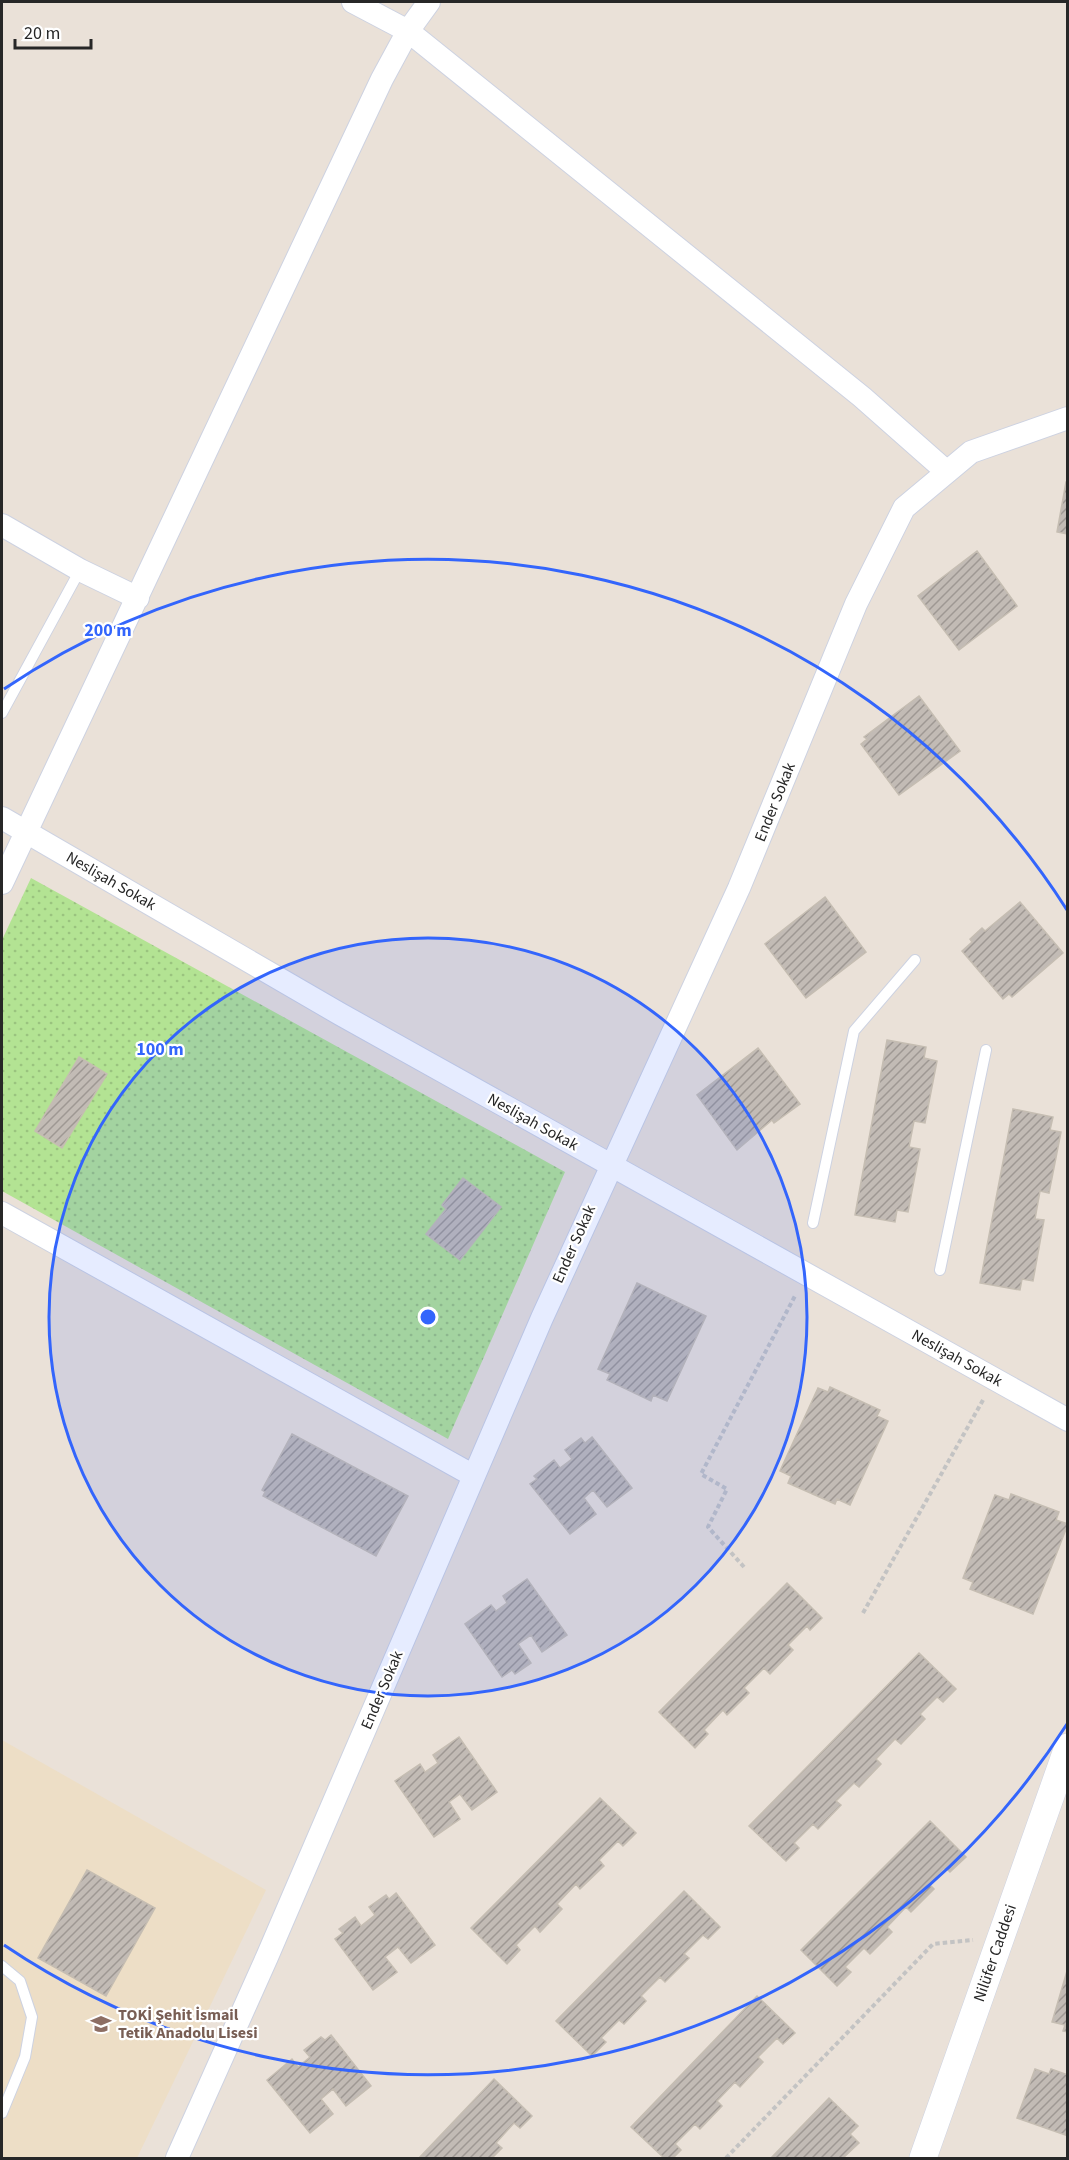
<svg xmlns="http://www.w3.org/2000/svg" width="1069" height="2160" font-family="'Source Sans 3',sans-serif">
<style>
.education{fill:#eddec6}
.park{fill:url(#park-dots)}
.building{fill:url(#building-hatch);stroke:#c5bdb2;stroke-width:1.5}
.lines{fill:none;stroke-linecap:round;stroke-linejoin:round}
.service-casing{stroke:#cdd2e1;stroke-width:12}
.minor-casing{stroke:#cdd2e1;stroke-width:24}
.tertiary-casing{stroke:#cdd2e1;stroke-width:28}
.path{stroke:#c3c3c3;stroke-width:4;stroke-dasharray:4.5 3;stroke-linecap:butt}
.service{stroke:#fff;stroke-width:10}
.minor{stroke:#fff;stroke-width:22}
.tertiary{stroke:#fff;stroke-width:27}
.ring{fill:none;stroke:#3365fc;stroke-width:3}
.labels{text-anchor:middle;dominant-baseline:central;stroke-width:4.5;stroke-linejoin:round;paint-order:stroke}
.street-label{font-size:16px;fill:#272727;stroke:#fff}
.education-label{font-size:16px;font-weight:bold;fill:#785e54;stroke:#fff;text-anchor:start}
.centre{fill:#3365fc;stroke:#fff;stroke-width:3}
.ring-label{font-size:18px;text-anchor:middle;font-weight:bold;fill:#3365fc;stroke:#fff;stroke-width:4.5;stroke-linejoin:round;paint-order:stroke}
</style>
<defs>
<pattern id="park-dots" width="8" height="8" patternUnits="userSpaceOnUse" patternTransform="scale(1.5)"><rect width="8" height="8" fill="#b3e393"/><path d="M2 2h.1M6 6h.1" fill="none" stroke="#9ac37f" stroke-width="1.8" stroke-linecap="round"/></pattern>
<pattern id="building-hatch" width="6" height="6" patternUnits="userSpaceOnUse" patternTransform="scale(1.5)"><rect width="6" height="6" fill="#c2bbb5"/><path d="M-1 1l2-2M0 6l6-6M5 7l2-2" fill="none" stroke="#9e9893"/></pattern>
</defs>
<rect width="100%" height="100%" fill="#eae1d8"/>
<path class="education" d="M 2,1740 L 266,1890 L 137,2158 L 2,2158 Z"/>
<path class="park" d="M 31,878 L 565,1172 L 448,1439 L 2,1191 L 2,940 Z"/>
<path class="building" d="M 1066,482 L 1068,482 L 1068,534 L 1057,532 Z
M 977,551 L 1017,606 L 959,650 L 918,596 Z
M 919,696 L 960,751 L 899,795 L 861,744 L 867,739 L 864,737 Z
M 825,897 L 866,952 L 806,998 L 765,944 Z
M 1020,902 L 1063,953 L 1012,997 L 1009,994 L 1003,999 L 962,951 L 972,942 L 970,939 L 982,928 L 985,931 Z
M 887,1040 L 926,1047 L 924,1058 L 937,1061 L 925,1123 L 914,1121 L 909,1147 L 920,1149 L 908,1212 L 897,1210 L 895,1222 L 855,1215 Z
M 758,1048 L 800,1104 L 774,1123 L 772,1120 L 737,1150 L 697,1095 Z
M 79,1057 L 107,1074 L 62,1148 L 35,1131 Z
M 1013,1109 L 1053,1117 L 1050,1130 L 1061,1132 L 1049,1193 L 1040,1191 L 1035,1219 L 1044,1220 L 1033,1281 L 1022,1279 L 1020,1290 L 980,1283 Z
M 463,1178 L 501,1207 L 460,1260 L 426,1234 L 446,1209 L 442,1205 Z
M 637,1283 L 706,1316 L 667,1401 L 653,1395 L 651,1401 L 607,1380 L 610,1374 L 598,1369 Z
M 830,1387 L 880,1410 L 877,1416 L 888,1421 L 850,1505 L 837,1499 L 835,1504 L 788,1483 L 791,1476 L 780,1471 L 818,1388 L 828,1392 Z
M 292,1434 L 408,1496 L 376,1556 L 263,1496 L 265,1492 L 262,1490 Z
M 592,1437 L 632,1488 L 607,1507 L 593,1490 L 584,1498 L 596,1514 L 570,1534 L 530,1484 L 537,1479 L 534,1476 L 554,1460 L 560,1468 L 572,1459 L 565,1450 L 581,1438 L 585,1443 Z
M 1011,1494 L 1059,1512 L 1056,1520 L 1068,1524 L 1033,1614 L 970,1589 L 973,1582 L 963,1578 L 995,1495 L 1009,1500 Z
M 527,1579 L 567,1635 L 542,1652 L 531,1635 L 518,1644 L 531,1663 L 515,1674 L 512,1670 L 502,1677 L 465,1624 L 491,1605 L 496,1611 L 507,1603 L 503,1596 Z
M 787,1583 L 822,1618 L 810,1630 L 807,1626 L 788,1645 L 793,1650 L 770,1674 L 764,1668 L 744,1688 L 749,1693 L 727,1715 L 723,1710 L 704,1730 L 708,1734 L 695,1748 L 659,1712 Z
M 919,1653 L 956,1689 L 943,1702 L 937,1697 L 920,1714 L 925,1719 L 901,1744 L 895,1739 L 876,1759 L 881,1764 L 859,1787 L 854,1783 L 836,1801 L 841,1805 L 818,1829 L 813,1824 L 794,1843 L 799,1848 L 786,1861 L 749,1826 Z
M 459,1737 L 497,1792 L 472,1810 L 460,1794 L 449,1802 L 460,1819 L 434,1837 L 395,1781 L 420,1764 L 425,1772 L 438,1763 L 433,1755 Z
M 600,1798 L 636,1833 L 623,1846 L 618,1841 L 599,1860 L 604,1866 L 580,1889 L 576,1884 L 557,1904 L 562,1909 L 540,1932 L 535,1926 L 516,1945 L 520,1950 L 507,1964 L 471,1928 Z
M 930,1821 L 966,1857 L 950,1872 L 945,1867 L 929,1884 L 934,1889 L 911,1912 L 906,1907 L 887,1927 L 892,1932 L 870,1954 L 864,1948 L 845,1967 L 851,1972 L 837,1986 L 801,1950 Z
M 87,1870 L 155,1908 L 106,1996 L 38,1958 Z
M 684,1891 L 720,1927 L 708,1939 L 703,1935 L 684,1954 L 689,1958 L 665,1982 L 660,1977 L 641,1996 L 646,2001 L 624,2024 L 619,2020 L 601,2038 L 606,2042 L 592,2056 L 556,2021 Z
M 396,1893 L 435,1945 L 411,1963 L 398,1947 L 385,1957 L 397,1972 L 373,1990 L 335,1939 L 343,1933 L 339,1929 L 355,1917 L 361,1926 L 375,1915 L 369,1907 L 386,1895 L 389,1899 Z
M 1067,1971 L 1068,1971 L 1068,2032 L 1063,2031 L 1065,2025 L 1052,2022 Z
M 757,1996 L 795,2033 L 783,2044 L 777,2038 L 758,2057 L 763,2062 L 740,2087 L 735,2082 L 717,2101 L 722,2106 L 700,2129 L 695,2124 L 675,2144 L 681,2150 L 673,2158 L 664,2158 L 631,2127 Z
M 331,2035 L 371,2086 L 346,2106 L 333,2089 L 321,2099 L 333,2114 L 310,2133 L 267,2080 L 292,2059 L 298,2067 L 310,2057 L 304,2050 L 321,2037 L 325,2040 Z
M 1035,2069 L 1049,2074 L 1051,2069 L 1068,2075 L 1068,2136 L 1017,2118 Z
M 494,2079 L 532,2116 L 520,2128 L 514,2123 L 496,2143 L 502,2148 L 492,2158 L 419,2158 Z
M 829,2098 L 858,2126 L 850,2134 L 859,2143 L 843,2158 L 771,2158 Z"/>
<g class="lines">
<g class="service-casing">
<path id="service" d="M 2,713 L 80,570
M 813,1223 L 854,1031 L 915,960
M 940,1270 L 986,1050
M 2,1966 L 20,1981 L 32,2017 L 25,2057 L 2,2113"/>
</g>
<g class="minor-casing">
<path id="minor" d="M 353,2 L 408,31 L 862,397 L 947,472
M 2,525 L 80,570 L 138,598
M 2,818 L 340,1014 L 1068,1420
M 2,883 L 382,79 L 408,31 L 429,2
M 2,1213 L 474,1476
M 177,2158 L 267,1957 L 542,1318 L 739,888 L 856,604 L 904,508 L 971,452 L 1068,418"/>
</g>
<g class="tertiary-casing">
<path id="tertiary" d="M 923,2158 L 1068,1747"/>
</g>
<path class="path" d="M 744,1567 L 708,1527 L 727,1489 L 701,1474 L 796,1294
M 863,1613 L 983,1400
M 726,2158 L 933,1944 L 973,1940"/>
<use href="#service" class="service"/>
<use href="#minor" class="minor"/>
<use href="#tertiary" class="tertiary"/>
</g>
<circle cx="428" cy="1317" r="379" fill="#3365fc" fill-opacity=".12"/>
<g class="ring">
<circle cx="428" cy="1317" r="379"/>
<path d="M1067 1724A758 758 0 0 1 4 1945M4 689A758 758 0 0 1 1067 910"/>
</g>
<defs>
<g id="school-bare" transform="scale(1.62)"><path d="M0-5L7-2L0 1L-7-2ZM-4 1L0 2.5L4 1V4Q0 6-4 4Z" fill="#8d6e63" stroke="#fff" stroke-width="2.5" paint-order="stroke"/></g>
</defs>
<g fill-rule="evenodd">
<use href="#school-bare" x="101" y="2024"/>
</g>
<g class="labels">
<g class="street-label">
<text transform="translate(775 802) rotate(-68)">Ender Sokak</text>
<text transform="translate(111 881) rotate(30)">Neslişah Sokak</text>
<text transform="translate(533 1122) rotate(29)">Neslişah Sokak</text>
<text transform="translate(574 1244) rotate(-66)">Ender Sokak</text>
<text transform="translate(957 1358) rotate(29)">Neslişah Sokak</text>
<text transform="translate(382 1690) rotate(-67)">Ender Sokak</text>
<text transform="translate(995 1953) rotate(-71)">Nilüfer Caddesi</text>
</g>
<g class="education-label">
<text x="118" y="2015">TOKİ Şehit İsmail<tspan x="118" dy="18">Tetik Anadolu Lisesi</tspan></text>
</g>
</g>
<circle cx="428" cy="1317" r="9" class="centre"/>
<g class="ring-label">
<text x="108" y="636">200 m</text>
<text x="160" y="1055">100 m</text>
</g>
<rect width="1069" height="2160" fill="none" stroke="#272727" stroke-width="6"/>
<path d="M15 39v9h76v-9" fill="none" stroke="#272727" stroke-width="3"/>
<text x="24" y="39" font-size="18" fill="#272727" stroke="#ffffff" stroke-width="4.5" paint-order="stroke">20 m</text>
</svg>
